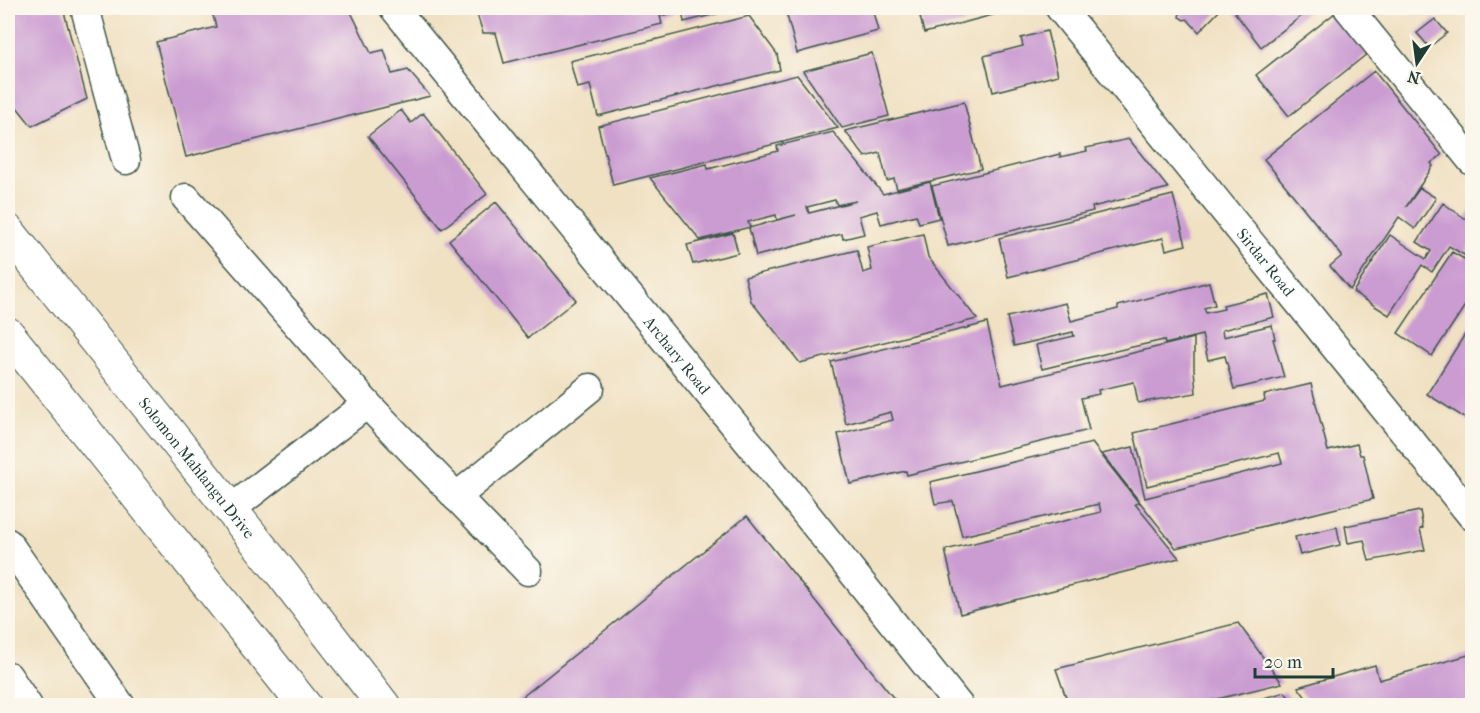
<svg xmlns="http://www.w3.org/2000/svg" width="1480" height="713" font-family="'IM FELL French Canon',serif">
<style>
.building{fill:#cb9cd2;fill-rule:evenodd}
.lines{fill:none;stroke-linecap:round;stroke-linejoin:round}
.minor-casing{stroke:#3e5649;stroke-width:31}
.major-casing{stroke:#3e5649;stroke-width:35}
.minor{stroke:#fff;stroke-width:28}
.major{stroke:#fff;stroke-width:33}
.labels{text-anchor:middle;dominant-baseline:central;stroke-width:6;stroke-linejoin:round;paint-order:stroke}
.street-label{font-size:16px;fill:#1f3d34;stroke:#fbf7ec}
</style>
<rect width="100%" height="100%" fill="#fbf7ec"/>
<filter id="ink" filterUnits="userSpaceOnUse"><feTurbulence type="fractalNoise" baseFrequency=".0167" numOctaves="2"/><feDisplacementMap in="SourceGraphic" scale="12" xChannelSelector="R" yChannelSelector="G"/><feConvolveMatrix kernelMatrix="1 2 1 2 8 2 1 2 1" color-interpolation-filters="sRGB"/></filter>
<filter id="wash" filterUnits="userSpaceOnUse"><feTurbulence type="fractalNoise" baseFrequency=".008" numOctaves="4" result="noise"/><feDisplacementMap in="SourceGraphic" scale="24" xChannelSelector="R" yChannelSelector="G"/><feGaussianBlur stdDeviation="1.35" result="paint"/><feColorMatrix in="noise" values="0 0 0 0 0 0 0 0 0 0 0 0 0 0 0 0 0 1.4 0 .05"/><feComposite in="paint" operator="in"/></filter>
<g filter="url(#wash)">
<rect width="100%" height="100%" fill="#f0e1c3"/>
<g id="blocks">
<path class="building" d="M 8,8 L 63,8 L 87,99 L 32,126 L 8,96 Z
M 211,8 L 349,8 L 371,53 L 384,50 L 392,74 L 408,70 L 430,96 L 186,157 L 156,42 L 216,27 Z
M 475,8 L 739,8 L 684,22 L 682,11 L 660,16 L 662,24 L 504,63 L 496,33 L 483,33 Z
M 785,8 L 872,8 L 878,31 L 797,53 Z
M 918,8 L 1002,8 L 1004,12 L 924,33 Z
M 1182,8 L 1222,8 L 1199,32 L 1187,19 L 1184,20 L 1179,17 L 1180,13 L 1185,10 Z
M 1242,8 L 1312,8 L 1261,47 L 1235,13 Z
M 1335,13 L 1367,54 L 1289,116 L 1256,75 Z
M 749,16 L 777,54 L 780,70 L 598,116 L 590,85 L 577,88 L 570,61 Z
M 1435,19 L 1447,33 L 1429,47 L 1417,33 Z
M 1047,31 L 1058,75 L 993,92 L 984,56 L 1023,46 L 1021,38 Z
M 872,53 L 889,116 L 842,128 L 803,71 Z
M 1374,71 L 1442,155 L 1431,163 L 1433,166 L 1406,207 L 1420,188 L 1436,198 L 1415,229 L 1399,217 L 1350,290 L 1330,266 L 1342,256 L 1264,159 Z
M 797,75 L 838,128 L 613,185 L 598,126 Z
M 964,102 L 981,169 L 897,189 L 894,179 L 887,181 L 880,153 L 865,157 L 845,131 Z
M 401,110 L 411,123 L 423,113 L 487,194 L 442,229 L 368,136 Z
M 833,132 L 883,194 L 930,182 L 939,218 L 919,223 L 916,215 L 881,224 L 877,211 L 859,216 L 864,234 L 843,239 L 842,234 L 756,256 L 749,228 L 796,215 L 777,220 L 776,215 L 748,222 L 750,227 L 700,240 L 650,178 L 707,164 L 708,169 L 778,151 L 777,146 ZM 835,200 L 837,205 L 856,201 L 809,213 L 807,207 Z
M 1129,139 L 1168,188 L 1092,207 L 1093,211 L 948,246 L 932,186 L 1060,154 L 1060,157 L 1087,151 L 1086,148 Z
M 1173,195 L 1186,245 L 1166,250 L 1163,238 L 1008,277 L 999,238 Z
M 496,202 L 576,300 L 528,338 L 449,240 Z
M 1443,203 L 1466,219 L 1472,209 L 1472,295 L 1432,356 L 1398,333 L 1452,252 L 1464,259 L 1471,247 L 1469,246 L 1464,255 L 1449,246 L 1432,272 L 1422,265 L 1389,315 L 1353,292 L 1390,235 L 1426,259 L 1431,251 L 1417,242 Z
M 733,233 L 738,253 L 693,264 L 687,245 Z
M 923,234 L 928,257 L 977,319 L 800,363 L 751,301 L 745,277 L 857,250 L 863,273 L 872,270 L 867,247 Z
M 1209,282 L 1215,305 L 1204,308 L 1206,313 L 1224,309 L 1223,305 L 1268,294 L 1274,317 L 1222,330 L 1223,337 L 1272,325 L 1275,339 L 1273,339 L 1284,377 L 1234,389 L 1225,356 L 1208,360 L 1202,335 L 1165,344 L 1164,340 L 1128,348 L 1042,369 L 1036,345 L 1074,336 L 1073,332 L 1014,346 L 1007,317 L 1066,303 L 1071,321 L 1118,309 L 1118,306 Z
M 987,323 L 1002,385 L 1194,338 L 1194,369 L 1196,393 L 1138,403 L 1134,382 L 1098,390 L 1099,394 L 1081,398 L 1089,430 L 907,475 L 906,471 L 850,484 L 838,434 L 893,420 L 891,412 L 846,424 L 831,362 Z
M 1472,323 L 1472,420 L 1471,422 L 1427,394 Z
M 1311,384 L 1328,451 L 1357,444 L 1360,455 L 1363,455 L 1373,499 L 1176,548 L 1102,454 L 1133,447 L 1145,498 L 1282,463 L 1279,453 L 1147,486 L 1134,433 L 1265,401 L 1264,395 Z
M 1092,443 L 1139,503 L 1135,504 L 1179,558 L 960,614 L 945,550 L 1101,512 L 1099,504 L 962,536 L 953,501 L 935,504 L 930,482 Z
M 1420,511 L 1423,528 L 1420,529 L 1425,550 L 1369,561 L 1364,540 L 1348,543 L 1345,526 Z
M 747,516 L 900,706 L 511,706 Z
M 1337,527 L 1340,545 L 1300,555 L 1295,537 Z
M 1238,623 L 1282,683 L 1189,706 L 1069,706 L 1056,669 Z
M 1472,654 L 1472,706 L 1312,706 L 1298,687 L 1375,665 L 1379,680 Z
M 1285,692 L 1295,706 L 1239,706 L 1239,705 Z"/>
</g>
</g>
<g filter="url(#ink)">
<use href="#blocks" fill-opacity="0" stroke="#3e5649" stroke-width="1.5"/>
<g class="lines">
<g class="minor-casing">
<g id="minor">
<path d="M 85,8 L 126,160"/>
<path id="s1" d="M 394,8 L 768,466 L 959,706"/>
<path id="s2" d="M 1060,8 L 1472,516"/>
<path d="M 1348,8 L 1472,161"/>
<path d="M 186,198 L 367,404 L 528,571"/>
<path d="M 456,497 L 590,388"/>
<path d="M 231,509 L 367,404"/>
<path d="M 8,543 L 121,706"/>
<path d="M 8,676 L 28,706"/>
</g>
</g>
<g class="major-casing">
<g id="major">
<path id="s3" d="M 8,231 L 283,575 L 384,706"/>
<path d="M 8,334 L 305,706"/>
</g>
</g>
<use href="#minor" class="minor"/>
<use href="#major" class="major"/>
</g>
</g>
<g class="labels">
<g class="street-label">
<text stroke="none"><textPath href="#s2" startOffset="327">Sirdar Road</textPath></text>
<text stroke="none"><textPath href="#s1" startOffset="448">Archary Road</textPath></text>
<text stroke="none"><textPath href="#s3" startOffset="303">Solomon Mahlangu Drive</textPath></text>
</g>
</g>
<rect width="1480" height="713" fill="none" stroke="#fbf7ec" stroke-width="30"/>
<g transform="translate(1417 63) rotate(193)" stroke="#fbf7ec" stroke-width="4.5" paint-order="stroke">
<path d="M0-4.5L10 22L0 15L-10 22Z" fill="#1f3d34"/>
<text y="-9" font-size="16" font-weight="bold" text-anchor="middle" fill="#1f3d34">N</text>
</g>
<path d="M1255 668v9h78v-9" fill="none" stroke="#1f3d34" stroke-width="3"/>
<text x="1264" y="668" font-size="18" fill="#1f3d34" stroke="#fbf7ec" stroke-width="4.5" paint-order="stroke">20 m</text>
</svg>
